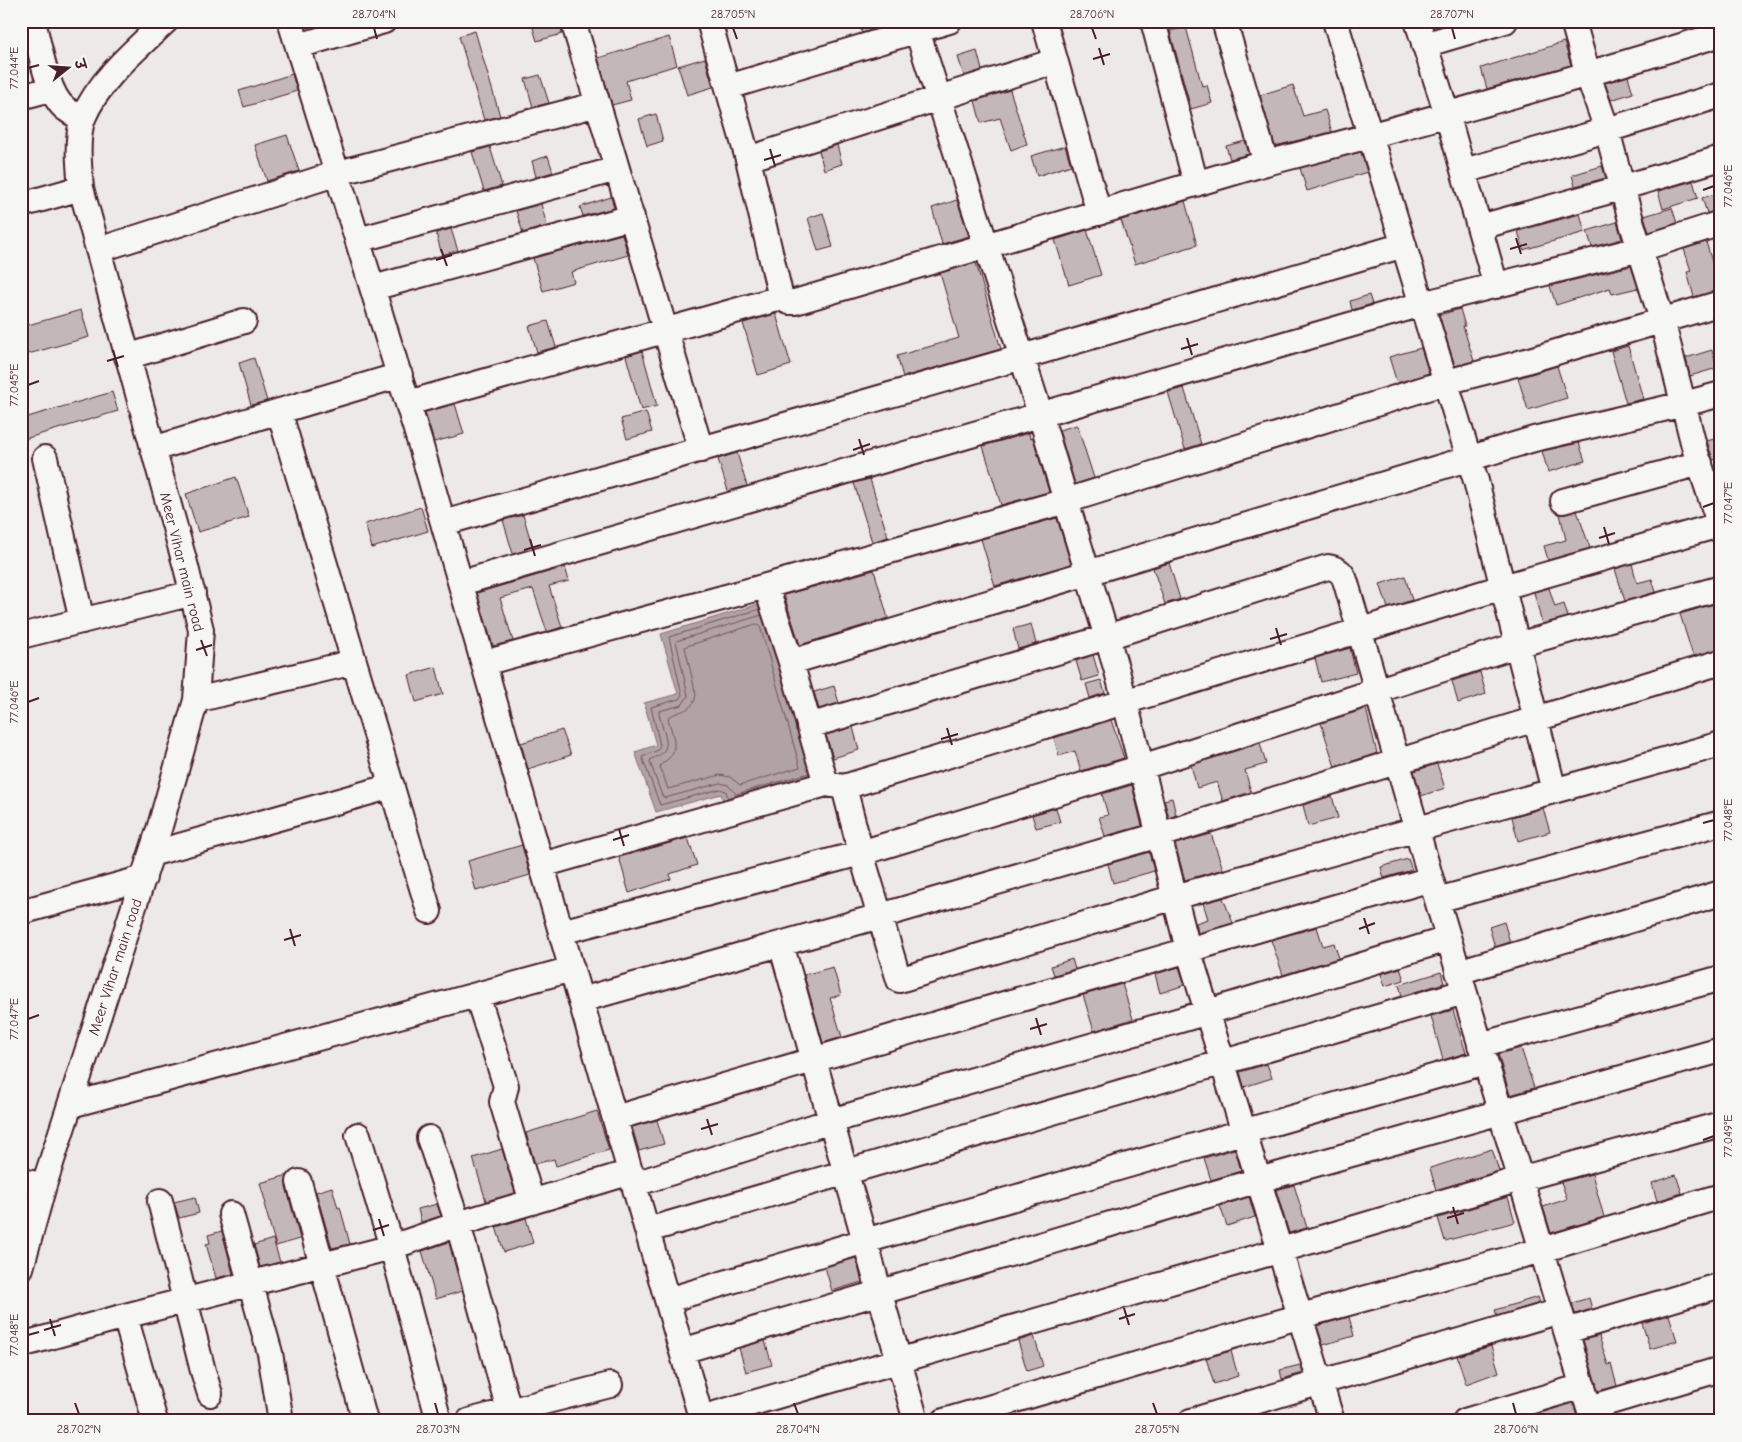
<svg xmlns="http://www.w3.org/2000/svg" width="1742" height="1442" font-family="'Comic Neue','Playpen Sans Deva',sans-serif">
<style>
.water{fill:#b1a2a3;stroke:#886e73}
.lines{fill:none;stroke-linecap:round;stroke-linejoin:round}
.shore{stroke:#73535b;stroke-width:1}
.building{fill:#c4b7b7;stroke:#4a1f2b}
.minor-casing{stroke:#4a1f2b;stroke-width:28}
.minor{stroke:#f6f6f2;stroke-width:24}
.ticks{fill:none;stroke:#4a1f2b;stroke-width:2}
.labels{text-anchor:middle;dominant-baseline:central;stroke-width:5;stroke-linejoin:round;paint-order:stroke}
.street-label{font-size:15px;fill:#4a1f2b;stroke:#f6f6f2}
.neatline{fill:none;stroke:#4a1f2b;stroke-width:2}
.ticks-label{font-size:12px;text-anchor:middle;fill:#4a1f2b}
</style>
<rect width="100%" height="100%" fill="#ece9e6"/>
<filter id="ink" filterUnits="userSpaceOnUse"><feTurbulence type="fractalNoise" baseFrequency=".02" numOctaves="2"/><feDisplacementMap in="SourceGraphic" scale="10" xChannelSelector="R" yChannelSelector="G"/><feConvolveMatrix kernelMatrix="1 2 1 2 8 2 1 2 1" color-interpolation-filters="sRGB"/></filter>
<g filter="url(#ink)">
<path class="water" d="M 772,600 L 825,780 L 726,809 L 721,794 L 656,812 L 635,752 L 656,745 L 644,703 L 678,694 L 661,634 Z"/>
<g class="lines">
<path class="shore" d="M 762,615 L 676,641 L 688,696 L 682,705 L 659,711 C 660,732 679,749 651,759 L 650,762 L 662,796 L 665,798 L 720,783 L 728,785 L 736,794 L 809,773
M 757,624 L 760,626 L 800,767 L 740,785 L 730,777 L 720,775 L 668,789 L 660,766 C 662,763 666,761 669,758 C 680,746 670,730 668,717 C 680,710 693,712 696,695 L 685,647 Z
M 728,798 L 726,791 L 720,789 L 660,805 L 642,757 L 658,750 L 660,745 L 651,707 L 679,699 L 682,695 L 669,637 L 760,609"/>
</g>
<path class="building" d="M 531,21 L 560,21 L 562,34 L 537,41 Z
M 859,21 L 900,21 L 862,33 Z
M 1186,27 L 1202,86 L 1207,85 L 1212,103 L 1191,109 L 1170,31 Z
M 475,31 L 500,116 L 484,120 L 459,36 Z
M 669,37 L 677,65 L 626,81 L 631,100 L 612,105 L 598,58 Z
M 1564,42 L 1571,65 L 1487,89 L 1481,68 Z
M 977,51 L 982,70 L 964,76 L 958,57 Z
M 705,58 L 713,87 L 687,95 L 678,66 Z
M 292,74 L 297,91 L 244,107 L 239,91 Z
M 540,75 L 549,103 L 533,107 L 525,79 Z
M 1628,76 L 1633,93 L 1611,100 L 1605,83 Z
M 1293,85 L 1303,116 L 1325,110 L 1332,132 L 1275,146 L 1260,95 Z
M 1010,90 L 1027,144 L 1011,150 L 1000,118 L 981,123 L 975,101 Z
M 656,114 L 663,141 L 647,146 L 639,119 Z
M 287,135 L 299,171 L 267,181 L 255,145 Z
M 1245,141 L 1249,154 L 1230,159 L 1226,146 Z
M 837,145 L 842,164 L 824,170 L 819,151 Z
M 1065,146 L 1071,165 L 1037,176 L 1031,156 Z
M 490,147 L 502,186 L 484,191 L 472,152 Z
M 1361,152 L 1367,172 L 1307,191 L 1300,168 Z
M 548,156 L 553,172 L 536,177 L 532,161 Z
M 1602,166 L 1606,178 L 1575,186 L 1572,175 Z
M 1693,181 L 1698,198 L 1663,209 L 1658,191 Z
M 1721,192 L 1721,210 L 1707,213 L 1702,198 Z
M 611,197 L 614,208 L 583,216 L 580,207 Z
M 957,200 L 969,236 L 942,244 L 932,208 Z
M 1185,201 L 1197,245 L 1135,264 L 1121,220 Z
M 541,204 L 547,226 L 523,233 L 516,211 Z
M 1672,208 L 1677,223 L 1649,232 L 1644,216 Z
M 823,213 L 833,247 L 818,251 L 808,218 Z
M 1580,214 L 1585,232 L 1523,250 L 1518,231 Z
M 1617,222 L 1622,239 L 1592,247 L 1587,231 Z
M 451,229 L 458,251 L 442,255 L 436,233 Z
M 1087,230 L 1101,275 L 1069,285 L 1055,240 Z
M 622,234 L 628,255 L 571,272 L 574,282 L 543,291 L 533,258 Z
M 1706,242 L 1713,265 L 1715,264 L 1721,284 L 1721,290 L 1694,297 L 1687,272 L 1691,271 L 1684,249 Z
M 976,263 L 1001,349 L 903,377 L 897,356 L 959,338 L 940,273 Z
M 1631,266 L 1638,288 L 1612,294 L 1610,288 L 1556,305 L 1550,286 Z
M 1369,295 L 1372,304 L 1352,310 L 1350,301 Z
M 1460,309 L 1465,326 L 1463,326 L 1474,361 L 1455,366 L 1439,315 Z
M 81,310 L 89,337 L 21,356 L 21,327 Z
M 776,314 L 791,365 L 758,375 L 743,323 Z
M 548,321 L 556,347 L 537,352 L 529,326 Z
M 1628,346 L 1643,399 L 1626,403 L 1611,351 Z
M 1421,348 L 1429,373 L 1397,383 L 1389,357 Z
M 1712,350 L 1717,368 L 1690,376 L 1686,358 Z
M 642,351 L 657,406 L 641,410 L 626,356 Z
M 254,358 L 267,401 L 251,405 L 239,363 Z
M 1557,366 L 1567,398 L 1528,410 L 1518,378 Z
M 1184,388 L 1201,444 L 1185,449 L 1168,392 Z
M 112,392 L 118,411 L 21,440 L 21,419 Z
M 455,404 L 464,434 L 434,442 L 425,412 Z
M 646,412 L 652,432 L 627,439 L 621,419 Z
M 1077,425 L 1094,478 L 1075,484 L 1059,430 Z
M 1029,433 L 1030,439 L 1033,438 L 1049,492 L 1001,505 L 983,446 Z
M 1721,437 L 1721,458 L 1713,460 L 1707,441 Z
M 1579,443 L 1585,461 L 1548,472 L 1542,451 Z
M 737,453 L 747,486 L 728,491 L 718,459 Z
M 236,477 L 249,517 L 198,532 L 186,494 Z
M 870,479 L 888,537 L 872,542 L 854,483 Z
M 421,507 L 428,531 L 372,548 L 365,524 Z
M 1577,511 L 1590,548 L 1548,560 L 1544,546 L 1566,540 L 1560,514 Z
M 523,515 L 533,548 L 513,554 L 503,520 Z
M 1057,518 L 1071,564 L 995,586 L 981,539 Z
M 1169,563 L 1180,599 L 1165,604 L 1153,568 Z
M 1632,564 L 1637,583 L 1652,579 L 1656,592 L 1625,601 L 1615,569 Z
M 565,567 L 569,581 L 549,586 L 562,627 L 547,632 L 533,589 L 500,598 L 513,641 L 493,646 L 477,593 Z
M 874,570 L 888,618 L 800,645 L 784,595 Z
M 1405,576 L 1412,600 L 1388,608 L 1380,584 Z
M 1549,588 L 1555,607 L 1564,604 L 1568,617 L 1542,624 L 1534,592 Z
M 1721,602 L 1721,649 L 1693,656 L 1680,614 Z
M 1031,624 L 1036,644 L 1018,649 L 1013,629 Z
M 1350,648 L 1356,673 L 1321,682 L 1315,658 Z
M 1093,655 L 1099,676 L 1082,681 L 1076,661 Z
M 436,667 L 443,694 L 416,702 L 409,675 Z
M 1480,672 L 1486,694 L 1458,703 L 1452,681 Z
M 1101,680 L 1105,693 L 1090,698 L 1086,684 Z
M 834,686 L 839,703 L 819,709 L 814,692 Z
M 1366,709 L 1377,753 L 1335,767 L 1321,723 Z
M 1111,720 L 1124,758 L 1081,771 L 1075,751 L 1059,756 L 1054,738 Z
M 853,727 L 859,750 L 833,758 L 826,735 Z
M 562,730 L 571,755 L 528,769 L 521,743 Z
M 1260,743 L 1266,764 L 1245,770 L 1251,792 L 1223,801 L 1217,782 L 1197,788 L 1191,765 Z
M 1437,764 L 1445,788 L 1421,796 L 1414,771 Z
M 1132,785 L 1142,826 L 1105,836 L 1099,817 L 1108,815 L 1102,794 Z
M 1332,796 L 1338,818 L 1308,826 L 1303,805 Z
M 1172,798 L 1176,815 L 1169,818 L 1164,800 Z
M 1056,808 L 1060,822 L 1036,828 L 1032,815 Z
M 1543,808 L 1550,832 L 1518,841 L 1512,817 Z
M 1211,834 L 1223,869 L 1185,880 L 1175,844 Z
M 688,838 L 697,865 L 670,874 L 671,879 L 629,893 L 619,857 Z
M 522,845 L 530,875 L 476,891 L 468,861 Z
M 1149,852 L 1154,871 L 1113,883 L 1108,864 Z
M 1408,859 L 1412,870 L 1384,878 L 1381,867 Z
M 1223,898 L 1233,923 L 1198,933 L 1196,923 L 1208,919 L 1203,903 Z
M 1504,922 L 1510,942 L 1495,947 L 1489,927 Z
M 1317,927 L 1323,946 L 1334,943 L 1339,958 L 1283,975 L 1271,940 Z
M 1072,959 L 1075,969 L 1054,975 L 1051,966 Z
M 833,967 L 841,995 L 830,998 L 842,1037 L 823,1043 L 804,975 Z
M 1179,967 L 1185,985 L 1160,993 L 1155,974 Z
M 1400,968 L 1404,980 L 1385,986 L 1381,974 Z
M 1441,972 L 1444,983 L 1402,996 L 1399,985 Z
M 1122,984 L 1133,1019 L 1094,1031 L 1083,995 Z
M 1453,1010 L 1466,1053 L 1443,1060 L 1431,1016 Z
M 1521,1048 L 1534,1088 L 1510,1095 L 1498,1054 Z
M 1267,1064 L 1272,1078 L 1244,1087 L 1240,1072 Z
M 597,1111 L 609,1150 L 556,1166 L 554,1159 L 535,1164 L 526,1133 Z
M 657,1120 L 664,1144 L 639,1151 L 632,1127 Z
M 502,1149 L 515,1193 L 486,1201 L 473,1158 Z
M 1235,1149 L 1241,1171 L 1211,1180 L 1204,1158 Z
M 1492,1149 L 1499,1171 L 1436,1190 L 1430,1168 Z
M 1592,1174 L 1604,1217 L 1551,1233 L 1543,1207 L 1567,1199 L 1561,1182 Z
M 288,1175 L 286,1186 L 300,1239 L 276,1246 L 264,1204 L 266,1204 L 260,1183 Z
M 1676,1175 L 1682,1193 L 1657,1201 L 1652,1183 Z
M 1294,1185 L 1307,1228 L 1289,1233 L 1276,1190 Z
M 332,1187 L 338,1208 L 340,1207 L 350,1244 L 332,1248 L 316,1192 Z
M 195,1197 L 199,1213 L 179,1218 L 174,1202 Z
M 1249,1197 L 1255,1217 L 1227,1226 L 1220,1206 Z
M 1508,1197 L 1515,1222 L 1445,1241 L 1438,1218 Z
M 437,1204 L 441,1216 L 421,1222 L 418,1209 Z
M 526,1218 L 533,1243 L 504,1252 L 496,1227 Z
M 222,1231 L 233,1274 L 216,1278 L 206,1244 L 210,1243 L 208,1235 Z
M 273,1239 L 280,1262 L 260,1267 L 254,1245 Z
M 449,1242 L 462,1291 L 436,1299 L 422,1251 Z
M 856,1258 L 862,1282 L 832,1291 L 825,1267 Z
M 1538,1297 L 1540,1303 L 1497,1316 L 1495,1310 Z
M 1589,1298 L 1592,1309 L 1575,1314 L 1572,1303 Z
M 1669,1315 L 1677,1341 L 1650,1349 L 1642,1323 Z
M 1349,1317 L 1354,1336 L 1323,1345 L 1317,1326 Z
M 1034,1336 L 1043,1366 L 1027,1371 L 1018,1341 Z
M 1599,1336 L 1608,1365 L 1611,1364 L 1617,1386 L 1598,1391 L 1583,1340 Z
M 765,1341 L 772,1365 L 746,1372 L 739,1348 Z
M 1491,1346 L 1499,1372 L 1466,1384 L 1457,1356 Z
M 1231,1351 L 1238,1376 L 1214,1384 L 1206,1358 Z
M 1300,1365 L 1303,1373 L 1282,1379 L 1280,1370 Z
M 1573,1403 L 1579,1421 L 1514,1421 Z"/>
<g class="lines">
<g class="minor-casing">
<path id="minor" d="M 33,21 C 39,44 47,96 66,109 C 71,113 77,116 83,119
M 290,21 L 420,443 L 702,1421
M 573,21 L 701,450
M 709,21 L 748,159 L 781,298 L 789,302 L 795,302 L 1266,163
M 914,21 L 1037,404 L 1117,671 L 1188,949 L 1332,1421
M 1044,21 L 1099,213
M 1153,21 L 1196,184
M 1224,21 L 1266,163 C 1419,124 1570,80 1721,34
M 1335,21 L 1476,481 L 1554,791
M 1417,21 L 1447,114 L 1496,286
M 1573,21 L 1588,75 L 1607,130 L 1632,224 L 1662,320 L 1695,450 L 1721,529
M 1424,45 L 1505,21
M 298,46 L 384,21
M 728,87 L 949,21
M 21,97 L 51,89
M 748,159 L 1055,61
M 1464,171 L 1607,130 L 1721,95
M 21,205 L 81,188
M 1480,227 L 1621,188 L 1721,158
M 358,240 L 617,169
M 98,250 L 338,173 L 598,104
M 373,288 L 632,217
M 127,357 L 244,321
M 408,403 L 781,298
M 279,411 L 429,911
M 153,449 L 400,375
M 45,458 L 82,621
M 1563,501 L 1700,463
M 444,523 L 1022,357 L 1404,245
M 461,583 L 1422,304 L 1640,249 L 1721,223
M 766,586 L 791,662 L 826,784 L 844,787 L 861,853 L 899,980 L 1175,897 L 1721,744
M 21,636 L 193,593
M 791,662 L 1534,439 L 1684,404 L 1721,394
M 484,663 L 766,586 L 1066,501 L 1446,382 L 1516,364 L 1721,303
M 196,700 L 354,662
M 809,726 L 1107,637 L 1328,567 C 1339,569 1343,573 1346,583 L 1437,900 L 1593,1421
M 844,787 L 1503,587 L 1719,525
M 151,854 L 392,786
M 542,865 L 826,784
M 1437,900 L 1721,823
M 21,912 L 144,878
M 561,932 L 861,853 L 1142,767 L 1517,645 L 1721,588
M 781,944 L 916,1421
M 1458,972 L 1721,893
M 477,995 L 506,1086 L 502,1102 L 532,1202
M 581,1000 L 880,916 L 1159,835 L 1721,662
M 1480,1045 L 1721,978
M 71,1105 L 572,969
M 615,1118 L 1431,879
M 358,1135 L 392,1247 L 439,1421
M 429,1138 L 458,1224 L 512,1421
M 21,1181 L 44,1185
M 299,1182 L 365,1421
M 635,1184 L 831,1121 L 1208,1012 L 1448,939
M 160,1201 L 203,1371 L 210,1394
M 231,1214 L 270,1353 L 281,1421
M 648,1230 L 1464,992
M 21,1268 L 44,1185 L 160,826 L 196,700 L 201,630 L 186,567 L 81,188 C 79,167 76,138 83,118 C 99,80 136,49 166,21
M 668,1300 L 865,1241 L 1485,1062
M 125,1316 L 155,1421
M 1566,1331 L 1721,1285
M 21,1345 L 125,1316 L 392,1247 L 458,1224 L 631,1172
M 682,1351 L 1259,1180 L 1721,1050
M 1590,1408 L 1721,1369
M 701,1418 L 1281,1250 L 1520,1179 L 1721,1124
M 469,1421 L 610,1385
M 944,1421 L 1301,1316 L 1542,1250 L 1721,1196
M 1191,1421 L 1560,1311
M 1465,1421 L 1583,1386"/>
</g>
<use href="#minor" class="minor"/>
</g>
</g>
<path class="ticks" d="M 374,28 L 377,39M 733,28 L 737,39M 1092,28 L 1096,39M 1452,28 L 1455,39M 1099,48 L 1104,65M 1093,59 L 1110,54M 28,68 L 39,65M 770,149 L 775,166M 764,160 L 781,155M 1703,190 L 1714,186M 1516,238 L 1521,254M 441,249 L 447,266M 1510,249 L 1527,244M 436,260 L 452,255M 1187,338 L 1192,355M 1181,349 L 1198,344M 113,350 L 118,367M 107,361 L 124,356M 28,385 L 39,381M 859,439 L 864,455M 853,450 L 870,444M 1703,507 L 1714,503M 1604,527 L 1609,544M 1599,538 L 1615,533M 530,539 L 535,556M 524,550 L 541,545M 1276,628 L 1281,645M 1270,639 L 1287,634M 201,640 L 207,656M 196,650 L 212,645M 28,702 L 39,698M 947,728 L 952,745M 941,739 L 958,734M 1703,823 L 1714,820M 619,829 L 624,846M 613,840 L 629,835M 1364,918 L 1369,934M 290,929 L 295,946M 1359,929 L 1375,923M 284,940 L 301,935M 1036,1018 L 1041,1035M 28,1019 L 39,1015M 1030,1029 L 1047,1024M 707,1119 L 712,1135M 701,1129 L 718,1124M 1703,1140 L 1714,1136M 1453,1207 L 1458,1224M 1447,1218 L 1464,1213M 379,1219 L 384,1236M 373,1230 L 389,1225M 1124,1308 L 1129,1325M 50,1319 L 55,1336M 1119,1319 L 1135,1314M 44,1330 L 61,1325M 28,1335 L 39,1332M 75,1403 L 79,1414M 435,1403 L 438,1414M 794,1403 L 798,1414M 1153,1403 L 1157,1414M 1513,1403 L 1516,1414"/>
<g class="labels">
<g class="street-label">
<text transform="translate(182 562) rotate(76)">Meer Vihar main road</text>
<text transform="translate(115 967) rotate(-72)">Meer Vihar main road</text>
</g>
</g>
<rect width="1742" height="1442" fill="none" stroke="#f6f6f2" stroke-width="55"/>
<g transform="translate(68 68) rotate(73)" stroke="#f6f6f2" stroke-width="4" paint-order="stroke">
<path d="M0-4L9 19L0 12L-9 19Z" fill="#4a1f2b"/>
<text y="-8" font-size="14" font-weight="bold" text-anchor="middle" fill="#4a1f2b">उ</text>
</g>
<rect x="28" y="28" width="1686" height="1386" class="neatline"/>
<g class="ticks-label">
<text x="374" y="18">28.704°N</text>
<text x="733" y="18">28.705°N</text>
<text x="1092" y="18">28.706°N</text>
<text x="1452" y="18">28.707°N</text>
<text transform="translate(14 68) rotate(-90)" y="4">77.044°E</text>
<text transform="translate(1728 186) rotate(-90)" y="4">77.046°E</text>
<text transform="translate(14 385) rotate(-90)" y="4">77.045°E</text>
<text transform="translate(1728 503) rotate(-90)" y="4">77.047°E</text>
<text transform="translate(14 702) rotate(-90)" y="4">77.046°E</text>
<text transform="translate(1728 820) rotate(-90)" y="4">77.048°E</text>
<text transform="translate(14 1019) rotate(-90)" y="4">77.047°E</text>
<text transform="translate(1728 1136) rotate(-90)" y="4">77.049°E</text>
<text transform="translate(14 1335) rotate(-90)" y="4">77.048°E</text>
<text x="79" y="1433">28.702°N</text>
<text x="438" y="1433">28.703°N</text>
<text x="798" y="1433">28.704°N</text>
<text x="1157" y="1433">28.705°N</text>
<text x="1516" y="1433">28.706°N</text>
</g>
</svg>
